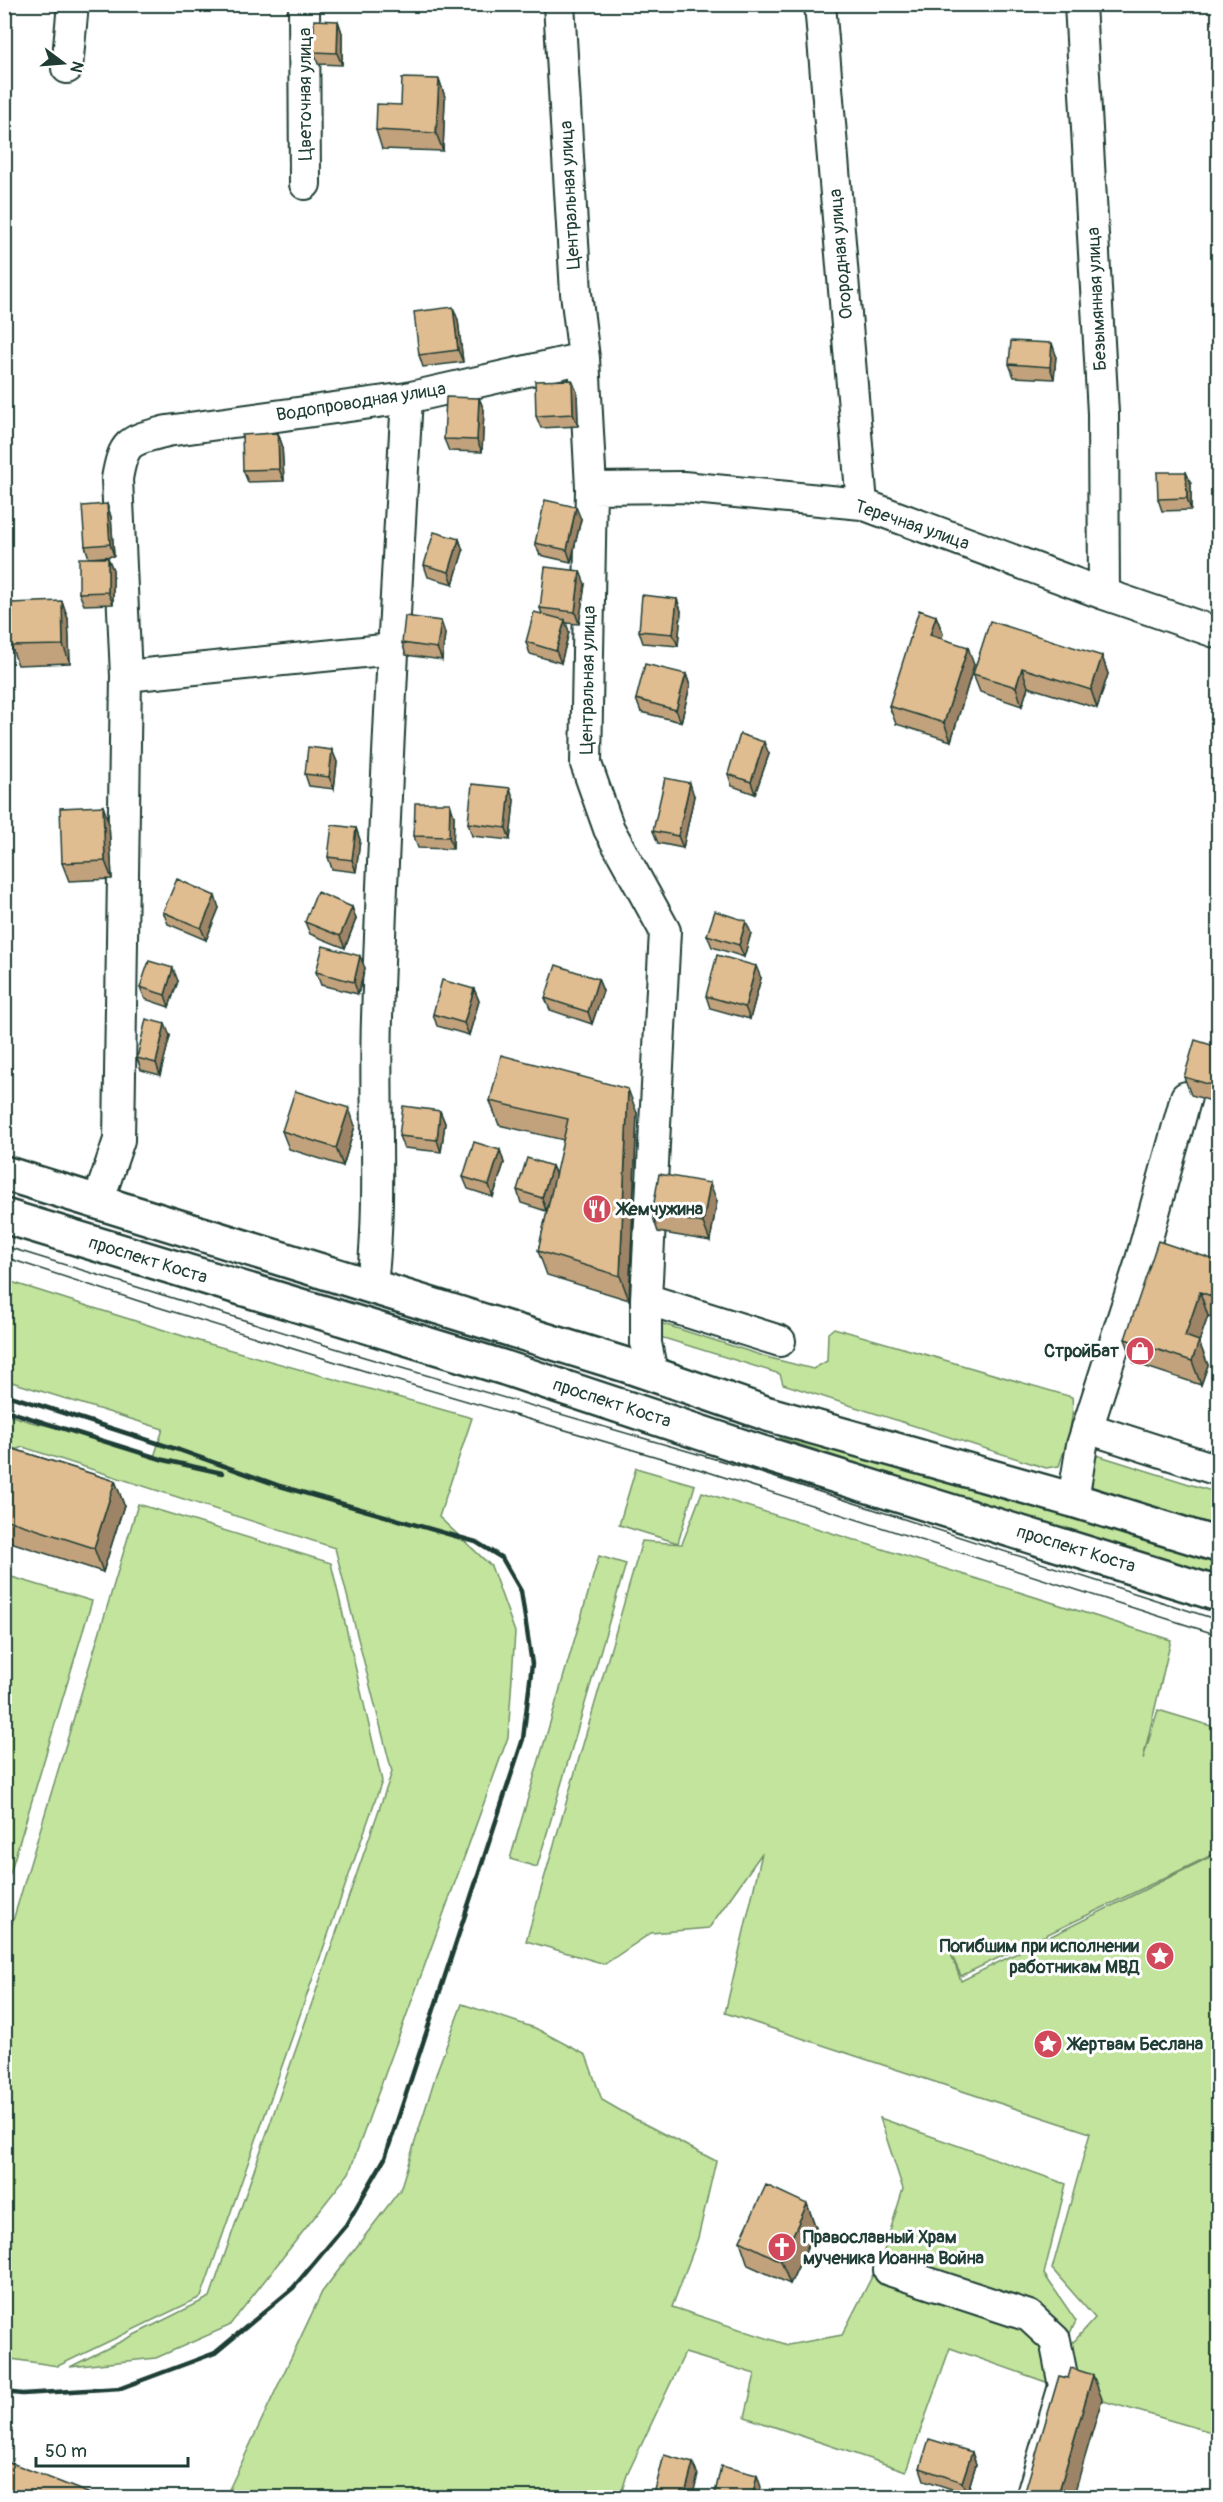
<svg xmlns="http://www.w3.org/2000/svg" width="1223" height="2502" font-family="Pangolin,sans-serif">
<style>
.green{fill:#c2e49d;stroke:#709068;stroke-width:1.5}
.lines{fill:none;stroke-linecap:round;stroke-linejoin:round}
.minor-casing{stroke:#1f3d34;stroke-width:34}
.major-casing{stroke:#1f3d34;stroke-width:38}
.minor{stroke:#fff;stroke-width:30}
.major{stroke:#fff;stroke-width:33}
.tram{stroke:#1f3d34;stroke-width:1.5}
.rail{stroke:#1f3d34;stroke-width:4.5}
.wall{fill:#c1a27d;stroke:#1f3d34;stroke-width:1.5}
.shaded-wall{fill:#9d8466;stroke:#1f3d34;stroke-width:1.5}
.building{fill:#e0bc91;stroke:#1f3d34;stroke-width:1.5}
.labels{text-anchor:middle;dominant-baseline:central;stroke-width:6;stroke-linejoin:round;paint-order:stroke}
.street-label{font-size:18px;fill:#1f3d34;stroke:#fff}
.poi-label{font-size:18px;font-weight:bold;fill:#1f3d34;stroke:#fff;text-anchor:start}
</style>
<rect width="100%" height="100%" fill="#fff"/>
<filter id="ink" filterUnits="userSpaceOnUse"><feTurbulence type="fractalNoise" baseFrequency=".0167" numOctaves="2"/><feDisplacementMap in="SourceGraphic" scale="12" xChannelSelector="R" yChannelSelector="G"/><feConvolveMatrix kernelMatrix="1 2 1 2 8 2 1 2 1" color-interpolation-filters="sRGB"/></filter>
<g filter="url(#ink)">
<path class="green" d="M 5,1280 L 199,1341 L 472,1418 L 439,1517 L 491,1566 L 515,1632 L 508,1737 L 349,2173 L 229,2326 L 156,2358 L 70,2367 L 210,2297 L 392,1772 L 335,1548 L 23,1447 L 5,1453 L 5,1414 L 31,1422 L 76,1432 L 154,1457 L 163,1429 L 5,1380 Z
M 657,1322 L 770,1358 L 813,1369 L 827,1361 L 828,1333 L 834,1328 L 1072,1397 C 1075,1420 1066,1445 1059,1466 L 1046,1468 L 783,1384 L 780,1374 L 657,1336 Z
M 785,1429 L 1218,1562 L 1218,1581 L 780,1438 Z
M 1087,1456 L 1100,1456 L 1218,1493 L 1218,1534 L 1089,1495 Z
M 636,1468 L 695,1485 L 678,1543 L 619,1525 Z
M 702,1492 L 1171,1640 L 1143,1759 L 1158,1710 L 1218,1728 L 1218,1852 L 961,1976 L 950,1951 L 961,1981 L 1218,1853 L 1218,2434 L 1054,2387 L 1059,2358 L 1095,2318 L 1052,2269 L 1090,2133 L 725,2013 L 762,1853 L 709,1928 L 651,1933 L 605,1964 L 526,1941 L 642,1541 L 682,1544 Z
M 138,1504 L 331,1563 L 382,1781 L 201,2297 L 58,2366 L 5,2358 L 5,1947 Z
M 599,1556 L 626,1564 L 537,1867 L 510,1859 Z
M 5,1575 L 92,1601 L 5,1890 L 4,1575 Z
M 462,2004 L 535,2028 L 586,2055 L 602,2100 L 635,2119 L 716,2161 L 698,2238 L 672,2307 L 788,2345 L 842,2335 L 882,2257 L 903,2189 L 880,2118 L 1066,2184 L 1044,2274 L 1076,2321 L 1046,2382 L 950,2348 L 906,2471 L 745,2417 L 755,2374 L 685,2353 L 627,2475 L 620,2497 L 225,2498 L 322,2292 L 400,2190 L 438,2068 Z"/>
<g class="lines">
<g class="minor-casing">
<path id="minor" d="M 304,4 L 305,184
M 559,4 L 576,293 L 584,358 L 591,488 L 586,764 L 609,829 L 665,931 L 646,1299 L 646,1343 L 652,1373
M 820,4 L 862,504
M 1080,4 L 1103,413 L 1104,594
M 67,68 L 73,4
M 591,488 L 683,487 L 862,504 L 1104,594 L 1218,633
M 126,676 L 393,649
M 98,1202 L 119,1140 L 126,676 L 117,479 C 124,439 130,441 167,431 L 407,398 L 584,358
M 372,1285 C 382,1196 374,1107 377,1018 C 384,811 395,605 407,398
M 646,1299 L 780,1341
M 1087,1428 L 1218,1470
M 1073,1500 L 1082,1445 L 1139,1267 L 1186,1097
M 889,2270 L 1029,2316 L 1055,2340 L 1064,2386 L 1031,2498"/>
</g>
<g class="major-casing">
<path id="major" d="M 4,1173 L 626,1365 L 768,1414 L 1073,1500 L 1218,1545
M 4,1216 L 505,1368 L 759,1452 L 1218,1594"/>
</g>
<use href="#minor" class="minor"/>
<use href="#major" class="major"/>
<path class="tram" d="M 4,1246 L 364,1357 L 739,1466 L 1218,1620
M 4,1257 L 151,1305 L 378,1375 L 705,1471 L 1218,1635"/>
<path class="rail" d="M 4,1394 L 179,1450 L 280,1486 L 476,1542 L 502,1558 L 521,1591 L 532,1664 L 523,1739 L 385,2158 L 346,2225 L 293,2288 L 215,2353 L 121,2388 L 22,2394 L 4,2392
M 4,1410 L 164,1460 L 222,1473"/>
</g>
<path class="wall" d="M 338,21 L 342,33 L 342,65 L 318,64 L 314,52 Z
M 439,79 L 445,97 L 443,151 L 382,149 L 376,130 L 401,105 Z
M 458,320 L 463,362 L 423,367 L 419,355 Z
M 1056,355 L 1054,379 L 1014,377 L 1009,364 Z
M 577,392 L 578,426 L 541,428 L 536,416 Z
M 479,398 L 484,410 L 482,452 L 449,451 L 444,439 Z
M 278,433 L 282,445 L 284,481 L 248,482 L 243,470 Z
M 1186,472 L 1191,484 L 1191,510 L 1162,511 L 1158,499 Z
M 107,504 L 111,517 L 114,556 L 90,558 L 108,558 L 113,570 L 113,604 L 84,605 L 79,593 L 89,558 L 85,546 Z
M 581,519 L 571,562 L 540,555 L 535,543 Z
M 459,539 L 463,551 L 453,584 L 428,577 L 424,565 Z
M 585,584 L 579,624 L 566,623 L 569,632 L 561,663 L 530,654 L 526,642 L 542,614 L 540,608 Z
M 677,599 L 681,611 L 678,646 L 643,643 L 639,631 Z
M 62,601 L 68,619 L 70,663 L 18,665 L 11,646 Z
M 936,616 L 943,634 L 941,639 L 974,665 L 951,741 L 896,724 L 889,706 Z
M 445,633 L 442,660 L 406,655 L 402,643 Z
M 1102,656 L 1108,674 L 1097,708 L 1028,687 L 1022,706 L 980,692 L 973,674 Z
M 686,674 L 690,686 L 681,722 L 641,712 L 636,699 Z
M 332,750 L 337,762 L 334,789 L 309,786 L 305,774 Z
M 769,754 L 755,794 L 732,786 L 728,774 Z
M 694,796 L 683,848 L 658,843 L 653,831 Z
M 514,800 L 510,840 L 472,836 L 468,823 Z
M 103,806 L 109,824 L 112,879 L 69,881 L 62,863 Z
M 454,816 L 453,849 L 418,848 L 414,836 Z
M 356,828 L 360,840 L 356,872 L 332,869 L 328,857 Z
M 352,907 L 356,919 L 345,948 L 310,934 L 305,922 Z
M 219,908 L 206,940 L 168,924 L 163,912 Z
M 1218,931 L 1218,960 L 1213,946 Z
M 751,933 L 744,957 L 712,947 L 707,935 Z
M 365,968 L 358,994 L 321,985 L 316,972 Z
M 761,978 L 750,1019 L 710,1008 L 706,996 Z
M 598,979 L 603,991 L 592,1024 L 550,1010 L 545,998 Z
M 178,981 L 169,1007 L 145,999 L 140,987 Z
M 474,989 L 479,1001 L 469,1035 L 437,1026 L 433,1014 Z
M 170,1036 L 160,1075 L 141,1070 L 137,1058 Z
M 1218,1047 L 1218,1103 L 1191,1095 L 1184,1077 Z
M 490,1101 L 637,1113 L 629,1300 L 547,1275 L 538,1251 L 550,1200 L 546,1211 L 521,1203 L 517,1190 L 552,1166 L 556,1175 L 564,1140 L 499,1125 Z
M 440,1111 L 445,1123 L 441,1152 L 404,1148 L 399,1136 Z
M 355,1126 L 343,1166 L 289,1149 L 282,1131 Z
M 500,1150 L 504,1163 L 493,1197 L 468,1189 L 463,1177 Z
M 717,1201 L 710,1241 L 658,1232 L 652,1214 Z
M 1218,1261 L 1218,1319 L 1208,1316 L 1199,1342 L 1208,1365 L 1201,1385 L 1134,1363 L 1125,1339 Z
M 4,1446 L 115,1481 L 124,1505 L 103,1572 L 4,1540 Z
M 807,2204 L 816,2228 L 790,2284 L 748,2265 L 740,2241 Z
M 976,2464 L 967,2494 L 924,2480 L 920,2468 Z"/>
<path class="shaded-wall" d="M 338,21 L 342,33 L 342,65 L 337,53 Z
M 439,79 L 445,97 L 443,151 L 436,133 Z
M 453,307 L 458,320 L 463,362 L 458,350 Z
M 1052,343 L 1056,355 L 1054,379 L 1050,367 Z
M 572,380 L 577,392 L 578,426 L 573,414 Z
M 479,398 L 484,410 L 482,452 L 477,440 Z
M 278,433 L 282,445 L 284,481 L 279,469 Z
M 1186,472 L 1191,484 L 1191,510 L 1187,498 Z
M 107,504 L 111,517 L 114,556 L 110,544 Z
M 576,507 L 581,519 L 571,562 L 567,550 Z
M 459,539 L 463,551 L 453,584 L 449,572 Z
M 108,558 L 113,570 L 113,604 L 108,592 Z
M 580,571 L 585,584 L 579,624 L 575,612 Z
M 677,599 L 681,611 L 678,646 L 673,634 Z
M 62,601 L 68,619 L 70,663 L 63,645 Z
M 936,616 L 943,634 L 937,654 L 930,635 Z
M 565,620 L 569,632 L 561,663 L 556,651 Z
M 441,621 L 445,633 L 442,660 L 437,648 Z
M 968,647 L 974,665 L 951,741 L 944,723 Z
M 1102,656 L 1108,674 L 1097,708 L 1091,690 Z
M 1022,668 L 1028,687 L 1022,706 L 1016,687 Z
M 686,674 L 690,686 L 681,722 L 676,710 Z
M 764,742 L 769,754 L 755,794 L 751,782 Z
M 332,750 L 337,762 L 334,789 L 329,777 Z
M 690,783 L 694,796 L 683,848 L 678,836 Z
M 510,788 L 514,800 L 510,840 L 506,828 Z
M 450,803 L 454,816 L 453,849 L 449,837 Z
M 103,806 L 109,824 L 112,879 L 105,861 Z
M 356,828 L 360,840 L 356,872 L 352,860 Z
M 215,896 L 219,908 L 206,940 L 201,928 Z
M 352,907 L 356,919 L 345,948 L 340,936 Z
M 746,921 L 751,933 L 744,957 L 739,945 Z
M 360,956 L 365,968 L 358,994 L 354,982 Z
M 756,966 L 761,978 L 750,1019 L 745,1007 Z
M 173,968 L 178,981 L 169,1007 L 165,995 Z
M 598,979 L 603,991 L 592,1024 L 588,1012 Z
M 474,989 L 479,1001 L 469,1035 L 464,1023 Z
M 165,1024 L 170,1036 L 160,1075 L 156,1063 Z
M 628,1089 L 637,1113 L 629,1300 L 620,1276 Z
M 349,1108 L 355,1126 L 343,1166 L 336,1148 Z
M 440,1111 L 445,1123 L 441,1152 L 437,1140 Z
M 500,1150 L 504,1163 L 493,1197 L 489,1185 Z
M 552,1166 L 557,1178 L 546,1211 L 542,1198 Z
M 710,1183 L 717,1201 L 710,1241 L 703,1223 Z
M 1218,1284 L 1218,1309 L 1214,1297 Z
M 1200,1292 L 1208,1316 L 1199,1342 L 1208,1365 L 1201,1385 L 1192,1361 L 1185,1336 Z
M 115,1481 L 124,1505 L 103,1572 L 94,1548 Z
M 807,2204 L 816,2228 L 790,2284 L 781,2261 Z
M 1093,2375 L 1102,2399 L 1073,2498 L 1057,2498 Z
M 972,2452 L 976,2464 L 967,2494 L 962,2482 Z
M 693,2463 L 698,2475 L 692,2498 L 684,2498 Z
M 757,2475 L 761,2487 L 759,2498 L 752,2498 Z"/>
<path class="building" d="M 314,20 L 338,21 L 337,53 L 314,52 Z
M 402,78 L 439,79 L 436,133 L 376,130 L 377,104 L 401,105 Z
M 453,307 L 458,350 L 419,355 L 414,312 Z
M 1011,341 L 1052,343 L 1050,367 L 1009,364 Z
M 572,380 L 573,414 L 536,416 L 535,381 Z
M 446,397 L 479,398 L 477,440 L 444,439 Z
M 278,433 L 279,469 L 243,470 L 242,435 Z
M 1157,472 L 1186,472 L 1187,498 L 1158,499 Z
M 545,500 L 576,507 L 567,550 L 535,543 Z
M 107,504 L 110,544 L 85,546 L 82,506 Z
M 434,532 L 459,539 L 449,572 L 424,565 Z
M 79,558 L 108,558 L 108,592 L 79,593 Z
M 545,567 L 580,571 L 575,612 L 540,608 Z
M 642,595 L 677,599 L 673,634 L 639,631 Z
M 62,601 L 63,645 L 11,646 L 10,603 Z
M 919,610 L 936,616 L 930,635 L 968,647 L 944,723 L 889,706 Z
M 534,612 L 565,620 L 556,651 L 526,642 Z
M 405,616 L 441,621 L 437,648 L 402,643 Z
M 990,621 L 1102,656 L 1091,690 L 1022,668 L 1016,687 L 973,674 Z
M 645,664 L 686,674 L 676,710 L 636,699 Z
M 740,734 L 764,742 L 751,782 L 728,774 Z
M 308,747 L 332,750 L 329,777 L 305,774 Z
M 665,778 L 690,783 L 678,836 L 653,831 Z
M 472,784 L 510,788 L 506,828 L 468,823 Z
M 415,803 L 450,803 L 449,837 L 414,836 Z
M 103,806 L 105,861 L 62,863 L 60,808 Z
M 332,825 L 356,828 L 352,860 L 328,857 Z
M 177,879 L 215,896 L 201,928 L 163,912 Z
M 317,892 L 352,907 L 340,936 L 305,922 Z
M 715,911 L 746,921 L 739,945 L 707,935 Z
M 1218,931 L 1218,948 L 1213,946 Z
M 323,946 L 360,956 L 354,982 L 316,972 Z
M 717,955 L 756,966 L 745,1007 L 706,996 Z
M 149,961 L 173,968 L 165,995 L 140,987 Z
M 556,965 L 598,979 L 588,1012 L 545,998 Z
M 442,980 L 474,989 L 464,1023 L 433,1014 Z
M 146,1019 L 165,1024 L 156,1063 L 137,1058 Z
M 1195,1040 L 1218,1047 L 1218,1087 L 1184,1077 Z
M 501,1055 L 628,1089 L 620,1276 L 538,1251 L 568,1119 L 490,1101 Z
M 295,1091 L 349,1108 L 336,1148 L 282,1131 Z
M 403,1106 L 440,1111 L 437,1140 L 399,1136 Z
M 474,1142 L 500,1150 L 489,1185 L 463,1177 Z
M 527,1158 L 552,1166 L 542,1198 L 517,1190 Z
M 659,1174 L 710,1183 L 703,1223 L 652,1214 Z
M 1158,1241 L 1218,1261 L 1218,1284 L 1214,1297 L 1200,1292 L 1185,1336 L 1199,1341 L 1192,1361 L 1125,1339 Z
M 4,1446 L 115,1481 L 94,1548 L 4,1519 Z
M 766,2185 L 807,2204 L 781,2261 L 740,2241 Z
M 1071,2368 L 1093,2375 L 1057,2498 L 1023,2498 L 1059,2376 L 1068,2378 Z
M 929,2439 L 972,2452 L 962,2482 L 920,2468 Z
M 664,2455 L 693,2463 L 684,2498 L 653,2498 Z
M 4,2460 L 93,2495 L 92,2498 L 4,2498 Z
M 721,2466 L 757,2475 L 752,2498 L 714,2498 Z
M 801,2492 L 817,2498 L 800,2498 Z"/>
</g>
<defs>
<g id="restaurant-disc" transform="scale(1.5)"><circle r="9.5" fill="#d1495b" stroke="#fff"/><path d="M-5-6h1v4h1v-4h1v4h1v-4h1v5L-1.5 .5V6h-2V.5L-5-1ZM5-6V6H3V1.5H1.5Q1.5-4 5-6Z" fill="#fff"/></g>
<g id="shop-disc" transform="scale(1.5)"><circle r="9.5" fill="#d1495b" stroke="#fff"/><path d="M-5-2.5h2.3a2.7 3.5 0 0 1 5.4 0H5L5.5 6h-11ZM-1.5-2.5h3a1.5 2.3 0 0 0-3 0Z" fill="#fff"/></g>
<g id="sight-disc" transform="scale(1.5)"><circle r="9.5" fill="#d1495b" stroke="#fff"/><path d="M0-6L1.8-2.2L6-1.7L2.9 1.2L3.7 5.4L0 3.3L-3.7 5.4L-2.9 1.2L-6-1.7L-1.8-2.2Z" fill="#fff"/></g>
<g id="church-disc" transform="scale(1.5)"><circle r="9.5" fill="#d1495b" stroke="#fff"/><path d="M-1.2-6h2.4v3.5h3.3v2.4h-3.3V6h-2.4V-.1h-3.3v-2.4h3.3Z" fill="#fff"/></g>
</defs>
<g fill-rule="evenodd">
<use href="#restaurant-disc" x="597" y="1209"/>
<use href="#shop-disc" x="1140" y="1351"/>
<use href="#sight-disc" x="1160" y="1956"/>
<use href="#sight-disc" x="1048" y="2044"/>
<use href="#church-disc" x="782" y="2247"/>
</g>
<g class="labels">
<g class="street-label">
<text transform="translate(305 94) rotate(-90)">Цветочная улица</text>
<text transform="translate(570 195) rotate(-93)">Центральная улица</text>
<text transform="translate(841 254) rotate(-95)">Огородная улица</text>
<text transform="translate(1097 299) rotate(-93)">Безымянная улица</text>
<text transform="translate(361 402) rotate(-9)">Водопроводная улица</text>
<text transform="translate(912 525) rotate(19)">Теречная улица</text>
<text transform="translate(588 680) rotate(-89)">Центральная улица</text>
<text transform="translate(148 1260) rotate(17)">проспект Коста</text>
<text transform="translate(612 1403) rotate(18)">проспект Коста</text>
<text transform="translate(1076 1549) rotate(17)">проспект Коста</text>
</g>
<g class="poi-label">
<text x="618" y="1209">Жемчужина</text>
<text x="1119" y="1351" text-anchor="end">СтройБат</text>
<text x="1139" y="1946" text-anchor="end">Погибшим при исполнении<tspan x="1139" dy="21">работникам МВД</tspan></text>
<text x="1069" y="2044">Жертвам Беслана</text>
<text x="803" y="2237">Православный Храм<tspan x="803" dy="21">мученика Иоанна Война</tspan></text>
</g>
</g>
<rect width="1223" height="2502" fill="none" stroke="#fff" stroke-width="24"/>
<rect x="12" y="12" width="1199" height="2478" fill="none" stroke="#1f3d34" stroke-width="2" filter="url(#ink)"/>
<g transform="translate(63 63) rotate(106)" stroke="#ffffff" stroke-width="4.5" paint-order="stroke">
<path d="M0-4.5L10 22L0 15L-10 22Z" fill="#1f3d34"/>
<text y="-9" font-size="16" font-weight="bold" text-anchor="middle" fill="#1f3d34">N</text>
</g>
<path d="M36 2457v9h152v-9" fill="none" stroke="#1f3d34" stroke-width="3"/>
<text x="45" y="2457" font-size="18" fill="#1f3d34" stroke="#ffffff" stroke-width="4.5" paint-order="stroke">50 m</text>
</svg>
